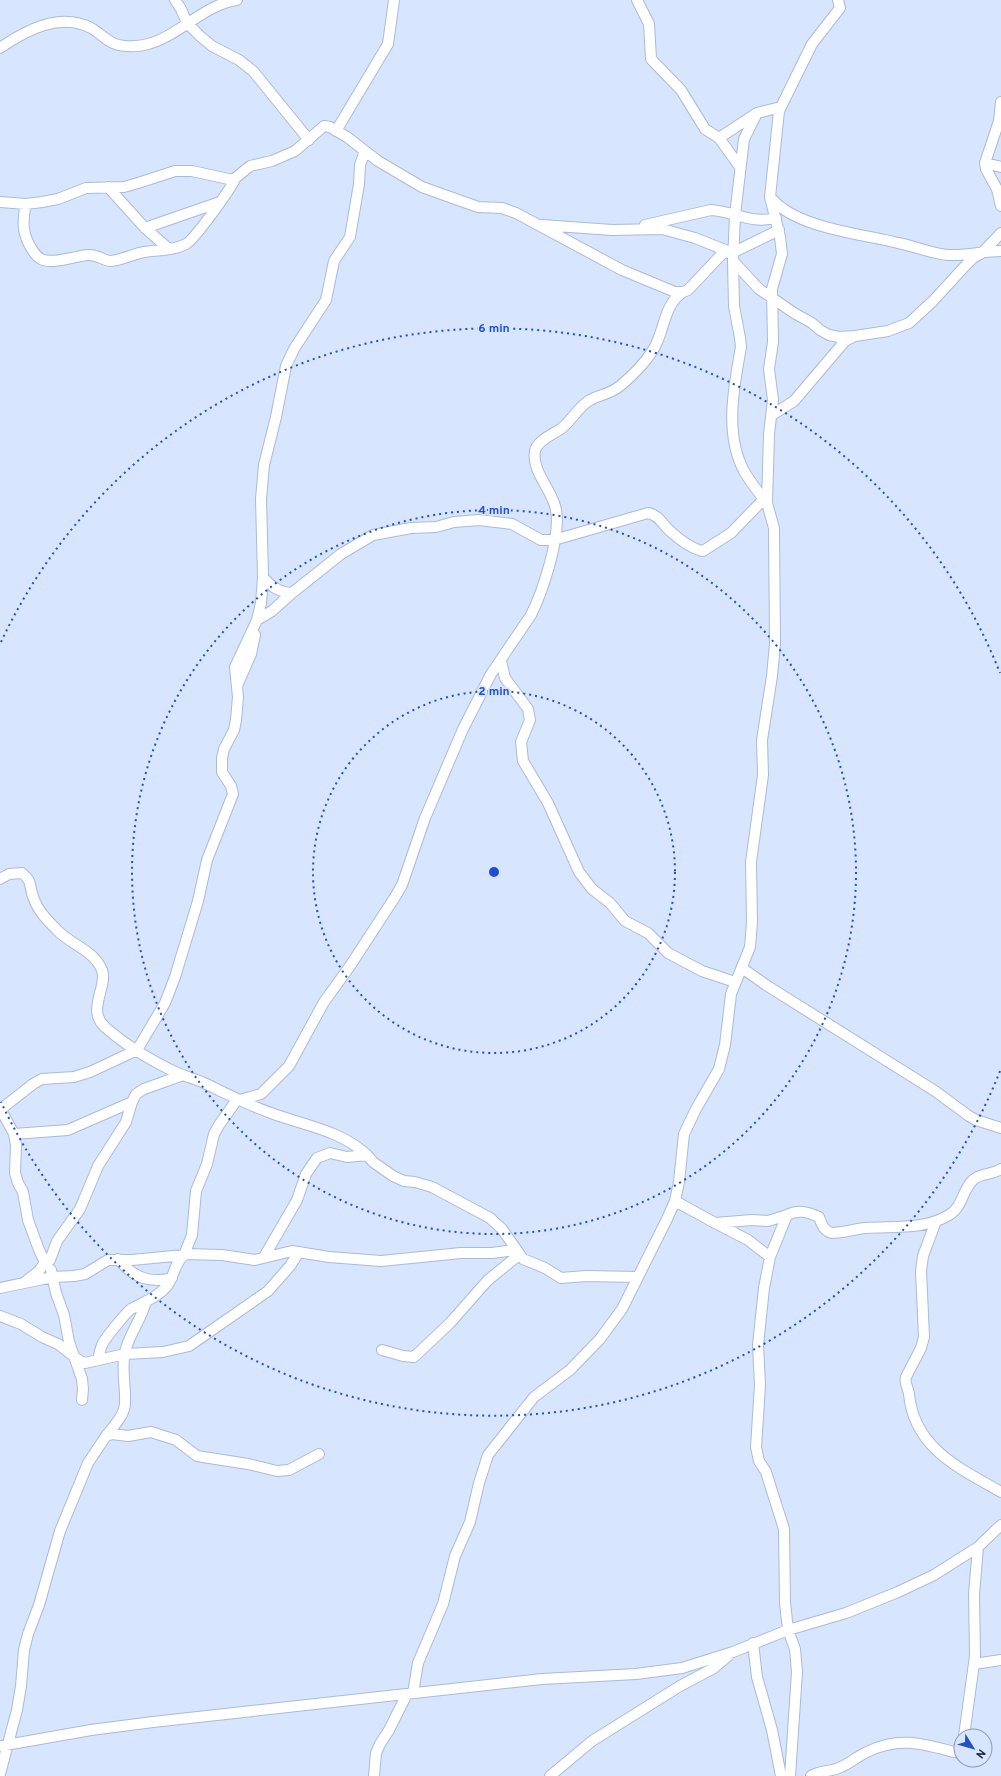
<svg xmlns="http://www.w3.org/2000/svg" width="1001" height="1776" font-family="Overpass,sans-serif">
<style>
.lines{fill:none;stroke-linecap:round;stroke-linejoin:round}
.minor-casing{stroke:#abbad7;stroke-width:12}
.minor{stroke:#fff;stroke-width:10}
.ring{fill:none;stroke:#1d4ed8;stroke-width:2;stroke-dasharray:2 4}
.centre{fill:#1d4ed8;stroke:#d8e5fe;stroke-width:2}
.ring-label{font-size:12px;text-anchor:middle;font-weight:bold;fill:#1d4ed8;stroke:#d8e5fe;stroke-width:3.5;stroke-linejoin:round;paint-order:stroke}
</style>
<rect width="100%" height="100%" fill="#d8e5fe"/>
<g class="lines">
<g class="minor-casing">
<path id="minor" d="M 175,0 L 181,9 L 187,23 L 200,36 L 212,46 L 239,60 L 253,71 L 309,140
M 637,0 L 649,24 L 651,59 L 681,90 L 705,129 L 719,138 L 757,113 L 781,107
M 0,48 C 26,30 60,12 91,28 C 98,32 104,38 111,42 C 119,47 135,47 144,45 C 178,38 202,5 237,0
M 1001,102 L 999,121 L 985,163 L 986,169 L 997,189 L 1001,206
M 757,113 L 744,139 L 735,215 L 733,261 L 734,306 L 740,338 L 741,347 C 734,386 724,434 744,471 C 750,482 759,493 767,503
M 336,131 L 388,44 L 394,0
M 719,138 L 740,167
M 985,163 L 1001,167
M 108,187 L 145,228 L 169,249
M 772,199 C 797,228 862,234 898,243 C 915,246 932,254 949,255 C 967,256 984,251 1001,251
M 0,202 L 26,204 L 42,202 L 58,199 L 86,188 L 124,187 L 138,183 L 175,171 L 192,171 L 233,180 L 250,166 L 272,161 L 295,151 L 324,126 L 330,127 L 347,137 L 378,161 L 422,187 L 478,207 L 502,208 L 516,213 L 622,270 L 675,292 L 683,292 L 688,290 L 720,256 L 724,253 L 734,252 L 779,230
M 26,204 C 22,222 22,235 33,251 C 35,254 37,257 41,259 C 52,265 75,256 88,255 C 98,254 103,261 111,261 C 122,260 133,254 144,252 C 157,250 173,251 186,244 C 194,240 230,190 235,179
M 542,225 L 612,230 L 662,229 L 695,238 L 730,252
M 645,225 L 711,210 C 736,212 750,224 776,218
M 145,228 L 220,202
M 733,261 L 759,289 L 794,313 L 812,323 L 820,330 L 829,335 L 839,337 L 855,336 L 888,331 L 909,323 L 933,301 L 965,266 L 973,258 L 982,253 L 1001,233
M 772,415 L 794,401 L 845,341 L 853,337
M 263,577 C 271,587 279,592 292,593 L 341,554 L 373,535 L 411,528 L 436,527 L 454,522 L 479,520 L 512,524 L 541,540 L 554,540 L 648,513 C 659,515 663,525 670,531 C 679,539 691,549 703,551 L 731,533 L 764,499
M 257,620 L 272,611 L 292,593
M 501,661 L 505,678 L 528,709 L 530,720 L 521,742 L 523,761 L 548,803 L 579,872 L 592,889 L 610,903 L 625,921 L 648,933 L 668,953 L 702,971 L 735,982
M 237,686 L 251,654 L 255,635
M 0,879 L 9,874 L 22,873 C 34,883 28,886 34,899 C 38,911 48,921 57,930 C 71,945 94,950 102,970 C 108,987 86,1010 105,1027 C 124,1044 149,1059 171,1070 C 181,1075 192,1078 202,1082 C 225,1093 248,1105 271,1113 C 306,1126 340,1130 367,1155
M 742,968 L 766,985 L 935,1091 L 969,1116 L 976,1120 L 1001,1128
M 0,1108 L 14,1134 L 16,1145 L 15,1173 L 18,1183 L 23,1192 L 28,1220 L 39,1250 L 45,1262 L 39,1271 L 25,1282
M 1,1109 L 33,1084 L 42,1079 L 74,1077 L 90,1072 L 137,1050 L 165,1003 L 175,977 L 198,901 L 207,860 L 233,794 L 231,786 L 222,772 L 222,758 L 224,749 L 234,730 L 236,720 L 238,697 L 235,667 L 257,620 L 261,603 L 263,577 L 261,499 L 264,465 L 276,417 L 286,366 L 294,349 L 326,300 L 334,261 L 350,237 L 359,184 L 360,165 L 365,151
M 14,1134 L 68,1130 L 132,1102
M 675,1201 L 715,1223 L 752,1220 L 768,1221 L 787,1215
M 936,1221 L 923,1256 L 921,1271 L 924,1337 L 921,1348 L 906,1377 C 904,1383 908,1387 909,1394 C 914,1448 959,1468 1001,1492
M 717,1224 L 748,1240 L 770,1257
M 264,1257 L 297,1200 L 306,1174 L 317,1158 L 330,1153 L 347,1157 L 367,1155 L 373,1162 L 393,1176 L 404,1181 L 415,1182 L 432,1187 L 490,1218 L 502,1229 L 523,1259 L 545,1268 L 561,1278 L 586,1276 L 638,1277
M 118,1259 C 133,1277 149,1284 172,1278
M 45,1264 L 50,1260 L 57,1241 L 80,1209 L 98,1166 L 126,1122 L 132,1102 L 136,1094 L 144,1089 L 183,1075
M 51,1270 L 56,1293 L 64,1315 L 69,1342 L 82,1379 L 83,1389 L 82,1400
M 0,1288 L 53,1277 L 74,1276 L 85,1274 L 108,1260 L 132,1260 L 184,1255 L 192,1235 L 196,1191 L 207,1164 L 214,1134 L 219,1125 L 236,1101 L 261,1094 L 289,1066 L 324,1002 L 350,966 L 395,897 L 402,885 L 425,818 L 463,729 L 491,674 L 531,615 C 543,591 561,536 556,510 C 553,490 531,472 535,451 C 537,440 554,434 562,428 C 572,420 579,406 590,400 C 600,394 609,395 620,386 C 632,376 645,363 653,350 C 665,331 663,305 683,292
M 0,1316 L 21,1324 L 42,1337 L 58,1344 L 80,1361 L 85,1363 L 125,1354 L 163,1352 L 189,1346 L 268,1291 L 290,1266 L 299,1252
M 382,1350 L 403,1356 L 414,1357 L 450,1323 L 488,1280 L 519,1255
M 98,1360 C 99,1355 100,1350 102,1345 C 105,1338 125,1314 131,1309 C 144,1302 158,1297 167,1286 C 174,1277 176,1258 186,1254 L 222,1255 L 255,1260 L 292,1251 L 329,1257 L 381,1261 L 461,1253 L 492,1253 L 515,1250
M 106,1436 C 113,1427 124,1416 125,1404 C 126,1387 121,1369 125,1352 C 129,1334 142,1319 146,1301
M 753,1643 L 757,1677 L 772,1730 L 781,1776
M 974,1664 L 1001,1660
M 413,1693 L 418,1663 L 443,1604 L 455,1556 L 470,1522 L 479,1483 L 488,1455 L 534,1397 L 570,1370 L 600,1339 L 622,1309 L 667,1219 L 675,1201 L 679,1182 L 684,1134 L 696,1109 L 719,1069 L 725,1045 L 731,994 L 750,947 L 752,922 L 751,862 L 763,775 L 762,740 L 772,676 L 775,644 L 774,528 L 767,503 L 769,434 L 773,400 L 769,369 L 773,342 L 772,289 L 782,254 L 780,237 L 770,197 L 779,111 L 812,44 L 840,8 L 838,0
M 964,1736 L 975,1656 L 974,1594 L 978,1547
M 0,1746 L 91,1730 L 153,1722 L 542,1679 L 636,1674 L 682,1668 L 733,1652 L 788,1630 L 846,1613 L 898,1592 L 934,1575 L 978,1547 L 1001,1525
M 0,1774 L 17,1710 L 21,1686 L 24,1650 L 28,1634 L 39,1605 L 60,1531 L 88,1463 L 106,1436 L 112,1434 L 128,1436 L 151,1432 L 176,1440 L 197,1456 L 248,1464 L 277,1471 L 289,1470 L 319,1454
M 374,1776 L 376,1753 L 380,1744 L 389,1730 L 407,1694
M 550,1776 L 592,1741 L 680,1686 L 714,1668 L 728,1656
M 790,1776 L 797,1672 L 795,1649 L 788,1630 L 785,1603 L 784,1529 L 766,1472 L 759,1461 L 756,1447 L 760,1385 L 758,1345 L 764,1288 L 770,1257 L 787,1215 C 798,1209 808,1212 819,1217 C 822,1225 824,1231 832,1233 C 844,1233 854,1229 866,1228 C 894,1226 924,1230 949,1215 C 963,1207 962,1190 973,1180 C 980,1173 992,1175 1001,1169
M 811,1776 C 821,1770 831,1772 841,1767 C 850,1763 858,1756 867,1752 C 899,1736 923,1744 954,1752 L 958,1750 L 961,1746"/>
</g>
<use href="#minor" class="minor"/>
</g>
<g class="ring">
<circle cx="494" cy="872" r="181"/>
<circle cx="494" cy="872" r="362"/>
<path d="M1000 1071A544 544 0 0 1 1 1102M1 642A544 544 0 0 1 1000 673"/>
</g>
<circle cx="494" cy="872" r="6" class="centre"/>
<g class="ring-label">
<text x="494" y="332">6 min</text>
<text x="494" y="514">4 min</text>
<text x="494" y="695">2 min</text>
</g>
<g transform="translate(973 1748) rotate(127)"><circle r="19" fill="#d8e5fe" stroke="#8e98ac"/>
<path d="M0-3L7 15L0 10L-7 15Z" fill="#2453c1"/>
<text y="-6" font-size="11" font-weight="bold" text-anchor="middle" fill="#1f2530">N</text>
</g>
</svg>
